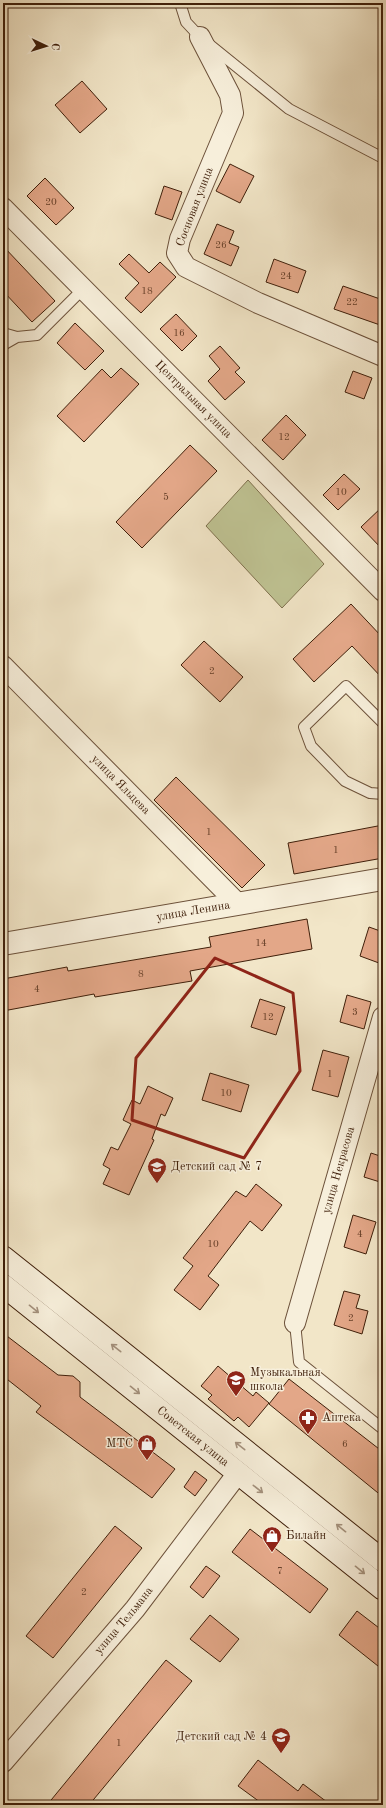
<svg xmlns="http://www.w3.org/2000/svg" width="386" height="1808" font-family="'Old Standard TT',serif">
<style>
.green{fill:#bfc393;stroke:#7f714e}
.building{fill:#e3a788;stroke:#3f1f0a}
.lines{fill:none;stroke-linecap:round;stroke-linejoin:round}
.service-casing{stroke:#6c513a;stroke-width:12}
.minor-casing{stroke:#6c513a;stroke-width:22}
.tertiary-casing{stroke:#6c513a;stroke-width:24}
.secondary-casing{stroke:#3f1f0a;stroke-width:24}
.service{stroke:#f7efdb;stroke-width:10}
.minor{stroke:#f7efdb;stroke-width:20}
.tertiary{stroke:#f7efdb;stroke-width:22}
.secondary{stroke:#f7efdb;stroke-width:22}
.oneway{stroke:#a4917d}
.marked{fill:none;stroke:#8f2418;stroke-width:3;stroke-linejoin:round}
.labels{text-anchor:middle;dominant-baseline:central;stroke-width:3;stroke-linejoin:round;paint-order:stroke}
.number-label{font-size:10px;fill:#68412a}
.street-label{font-size:12px;fill:#3f1f0a;stroke:#f7efdb}
.poi-label{font-size:12px;fill:#3f1f0a;stroke:#f7efdb;text-anchor:start}
</style>
<rect width="100%" height="100%" fill="#f2e6c8"/>
<filter id="stains"><feTurbulence type="fractalNoise" baseFrequency=".005" numOctaves="4"/><feColorMatrix values="0 0 0 0 .2 0 0 0 0 .09 0 0 0 0 .02 0 0 0 .5 -.17"/></filter>
<radialGradient id="worn" r=".72"><stop offset=".6" stop-color="#630" stop-opacity="0"/><stop offset="1" stop-color="#630" stop-opacity=".3"/></radialGradient>
<path class="green" d="M 248,480 L 324,564 L 282,608 L 206,526 Z"/>
<path class="building" d="M 82,81 L 107,109 L 80,133 L 55,105 Z
M 230,164 L 254,176 L 240,203 L 216,191 Z
M 45,178 L 74,208 L 56,225 L 27,196 Z
M 164,186 L 182,192 L 172,220 L 155,214 Z
M 217,224 L 234,231 L 229,243 L 239,247 L 231,266 L 204,254 Z
M 3,246 L 55,301 L 32,322 L 3,291 Z
M 129,254 L 149,273 L 160,262 L 176,277 L 141,313 L 125,298 L 139,283 L 119,264 Z
M 274,259 L 306,271 L 298,293 L 266,282 Z
M 343,286 L 383,300 L 383,326 L 334,309 Z
M 176,314 L 197,336 L 182,351 L 160,329 Z
M 75,323 L 104,351 L 85,370 L 57,343 Z
M 220,346 L 240,368 L 235,372 L 245,382 L 225,400 L 208,381 L 220,369 L 209,356 Z
M 121,368 L 139,384 L 84,442 L 57,416 L 102,369 L 111,378 Z
M 353,371 L 372,378 L 364,399 L 345,392 Z
M 286,415 L 306,435 L 283,460 L 262,440 Z
M 190,445 L 217,471 L 142,548 L 116,522 Z
M 344,474 L 360,489 L 338,510 L 323,495 Z
M 383,506 L 383,550 L 361,527 Z
M 351,604 L 383,638 L 383,679 L 352,646 L 314,682 L 293,659 Z
M 204,641 L 243,677 L 220,702 L 181,665 Z
M 176,777 L 265,865 L 242,888 L 154,800 Z
M 383,825 L 383,858 L 294,874 L 288,843 Z
M 307,919 L 312,949 L 190,971 L 192,981 L 95,997 L 94,994 L 3,1011 L 3,979 L 67,967 L 68,971 L 211,947 L 209,937 Z
M 369,927 L 383,932 L 383,951 L 379,963 L 360,956 Z
M 347,995 L 371,1002 L 364,1029 L 340,1022 Z
M 260,999 L 285,1007 L 276,1035 L 251,1027 Z
M 323,1050 L 349,1057 L 338,1097 L 312,1090 Z
M 210,1073 L 249,1085 L 241,1112 L 202,1100 Z
M 148,1086 L 173,1098 L 165,1116 L 161,1114 L 152,1139 L 154,1140 L 129,1195 L 103,1184 L 110,1169 L 103,1165 L 111,1147 L 118,1150 L 131,1124 L 123,1120 L 132,1100 L 140,1104 Z
M 371,1153 L 383,1157 L 383,1173 L 380,1182 L 364,1177 Z
M 256,1184 L 282,1205 L 262,1231 L 250,1221 L 208,1276 L 219,1285 L 200,1310 L 174,1290 L 193,1266 L 183,1258 L 236,1191 L 246,1197 Z
M 353,1215 L 376,1222 L 366,1254 L 344,1247 Z
M 344,1291 L 360,1295 L 356,1308 L 368,1311 L 362,1334 L 334,1325 Z
M 3,1333 L 58,1375 L 73,1376 L 80,1382 L 80,1397 L 175,1469 L 152,1498 L 36,1412 L 41,1406 L 3,1376 Z
M 218,1366 L 253,1396 L 256,1392 L 269,1403 L 249,1427 L 238,1417 L 234,1421 L 208,1399 L 212,1395 L 201,1386 Z
M 289,1379 L 383,1452 L 383,1497 L 269,1404 Z
M 195,1471 L 207,1480 L 195,1496 L 184,1487 Z
M 115,1526 L 142,1548 L 53,1658 L 26,1636 Z
M 250,1529 L 328,1589 L 310,1613 L 232,1552 Z
M 206,1566 L 220,1576 L 203,1598 L 190,1587 Z
M 357,1611 L 383,1631 L 383,1670 L 339,1635 Z
M 210,1615 L 239,1639 L 220,1662 L 190,1639 Z
M 166,1660 L 192,1681 L 89,1805 L 47,1805 Z
M 258,1760 L 298,1791 L 303,1784 L 331,1805 L 264,1805 L 238,1786 Z"/>
<g class="lines">
<g class="service-casing">
<path id="service" d="M 180,3 L 186,22 L 200,37 L 289,109 L 383,158
M 3,333 L 17,337 L 37,335 L 83,289
M 3,345 L 17,337
M 383,723 L 346,686 L 304,727 L 311,746 L 345,781 L 370,793 L 383,794
M 295,1323 L 299,1362 L 383,1429"/>
</g>
<g class="minor-casing">
<g id="minor">
<path d="M 200,37 L 230,95 L 233,113 L 180,239 L 177,253 L 186,267 L 258,303 L 383,356"/>
<path id="s1" d="M 3,208 L 383,591"/>
<path id="s2" d="M 3,666 L 237,903"/>
<path id="s3" d="M 295,1323 L 383,1017"/>
<path id="s4" d="M 3,1762 L 135,1609 L 238,1473"/>
</g>
</g>
<g class="tertiary-casing">
<g id="tertiary">
<path id="s5" d="M 3,944 L 383,879"/>
</g>
</g>
<g class="secondary-casing">
<g id="secondary">
<path d="M 3,1257 L 383,1561"/>
<path id="s6" d="M 3,1285 L 383,1589"/>
</g>
</g>
<use href="#service" class="service"/>
<use href="#minor" class="minor"/>
<use href="#tertiary" class="tertiary"/>
<use href="#secondary" class="secondary"/>
</g>
<defs><path id="oneway-shaft" d="M-6 0H5M1.5-3L5.5 0L1.5 3" fill="none" stroke-width="1.6" stroke-linecap="round" stroke-linejoin="round"/></defs>
<g class="oneway">
<use href="#oneway-shaft" transform="translate(34 1309) rotate(39)"/>
<use href="#oneway-shaft" transform="translate(116 1348) rotate(-142)"/>
<use href="#oneway-shaft" transform="translate(135 1390) rotate(39)"/>
<use href="#oneway-shaft" transform="translate(240 1446) rotate(-142)"/>
<use href="#oneway-shaft" transform="translate(258 1489) rotate(38)"/>
<use href="#oneway-shaft" transform="translate(341 1528) rotate(-141)"/>
<use href="#oneway-shaft" transform="translate(360 1570) rotate(39)"/>
</g>
<path class="marked" d="M 215,958 L 293,993 L 300,1071 L 244,1158 L 132,1120 L 136,1058 Z"/>
<defs>
<g id="school-pin" transform="scale(1)"><path d="M0 17L-7.5 6A9.5 9.5 0 1 1 7.5 6Z" fill="#8f2418" stroke="#f7efdb"/><path d="M0-5L7-2L0 1L-7-2ZM-4 1L0 2.5L4 1V4Q0 6-4 4Z" fill="#fff"/></g>
<g id="pharmacy-pin" transform="scale(1)"><path d="M0 17L-7.5 6A9.5 9.5 0 1 1 7.5 6Z" fill="#8f2418" stroke="#f7efdb"/><path d="M-2-6h4v4h4v4h-4v4h-4v-4h-4v-4h4Z" fill="#fff"/></g>
<g id="shop-pin" transform="scale(1)"><path d="M0 17L-7.5 6A9.5 9.5 0 1 1 7.5 6Z" fill="#8f2418" stroke="#f7efdb"/><path d="M-5-2.5h2.3a2.7 3.5 0 0 1 5.4 0H5L5.5 6h-11ZM-1.5-2.5h3a1.5 2.3 0 0 0-3 0Z" fill="#fff"/></g>
</defs>
<g fill-rule="evenodd">
<use href="#school-pin" x="157" y="1167"/>
<use href="#school-pin" x="236" y="1380"/>
<use href="#pharmacy-pin" x="308" y="1418"/>
<use href="#shop-pin" x="147" y="1444"/>
<use href="#shop-pin" x="272" y="1536"/>
<use href="#school-pin" x="281" y="1737"/>
</g>
<g class="labels">
<g class="number-label">
<text x="51" y="202">20</text>
<text x="221" y="245">26</text>
<text x="286" y="276">24</text>
<text x="147" y="291">18</text>
<text x="352" y="302">22</text>
<text x="179" y="333">16</text>
<text x="284" y="437">12</text>
<text x="341" y="492">10</text>
<text x="166" y="497">5</text>
<text x="212" y="671">2</text>
<text x="209" y="832">1</text>
<text x="336" y="850">1</text>
<text x="261" y="943">14</text>
<text x="141" y="974">8</text>
<text x="37" y="989">4</text>
<text x="355" y="1012">3</text>
<text x="268" y="1017">12</text>
<text x="330" y="1074">1</text>
<text x="226" y="1093">10</text>
<text x="360" y="1234">4</text>
<text x="213" y="1244">10</text>
<text x="351" y="1318">2</text>
<text x="345" y="1444">6</text>
<text x="280" y="1571">7</text>
<text x="84" y="1592">2</text>
<text x="119" y="1743">1</text>
</g>
<g class="street-label">
<text transform="translate(195 207) rotate(-69)">Сосновая улица</text>
<text stroke="none"><textPath href="#s1" startOffset="270">Центральная улица</textPath></text>
<text stroke="none"><textPath href="#s2" startOffset="167">улица Яльцева</textPath></text>
<text stroke="none"><textPath href="#s5" startOffset="193">улица Ленина</textPath></text>
<text stroke="none"><textPath href="#s3" startOffset="159">улица Некрасова</textPath></text>
<text stroke="none"><textPath href="#s6" startOffset="243">Советская улица</textPath></text>
<text stroke="none"><textPath href="#s4" startOffset="186">улица Тельмана</textPath></text>
</g>
<g class="poi-label">
<text x="171" y="1167">Детский сад № 7</text>
<text x="250" y="1373">Музыкальная<tspan x="250" dy="14">школа</tspan></text>
<text x="322" y="1418">Аптека</text>
<text x="133" y="1444" text-anchor="end">МТС</text>
<text x="286" y="1536">Билайн</text>
<text x="267" y="1737" text-anchor="end">Детский сад № 4</text>
</g>
</g>
<rect width="386" height="1808" fill="none" stroke="#f2e6c8" stroke-width="16"/>
<rect x="4" y="4" width="378" height="1800" fill="none" stroke="#3f1f0a" stroke-width="2"/>
<rect x="8" y="8" width="370" height="1792" fill="none" stroke="#3f1f0a"/>
<g transform="translate(46 46) rotate(94)" stroke="#f7efdb" stroke-width="3" paint-order="stroke">
<path d="M0-3L7 15L0 10L-7 15Z" fill="#3f1f0a"/>
<text y="-6" font-size="11" font-weight="bold" text-anchor="middle" fill="#3f1f0a">С</text>
</g>
<rect width="100%" height="100%" filter="url(#stains)"/>
<rect width="100%" height="100%" fill="url(#worn)"/>
</svg>
